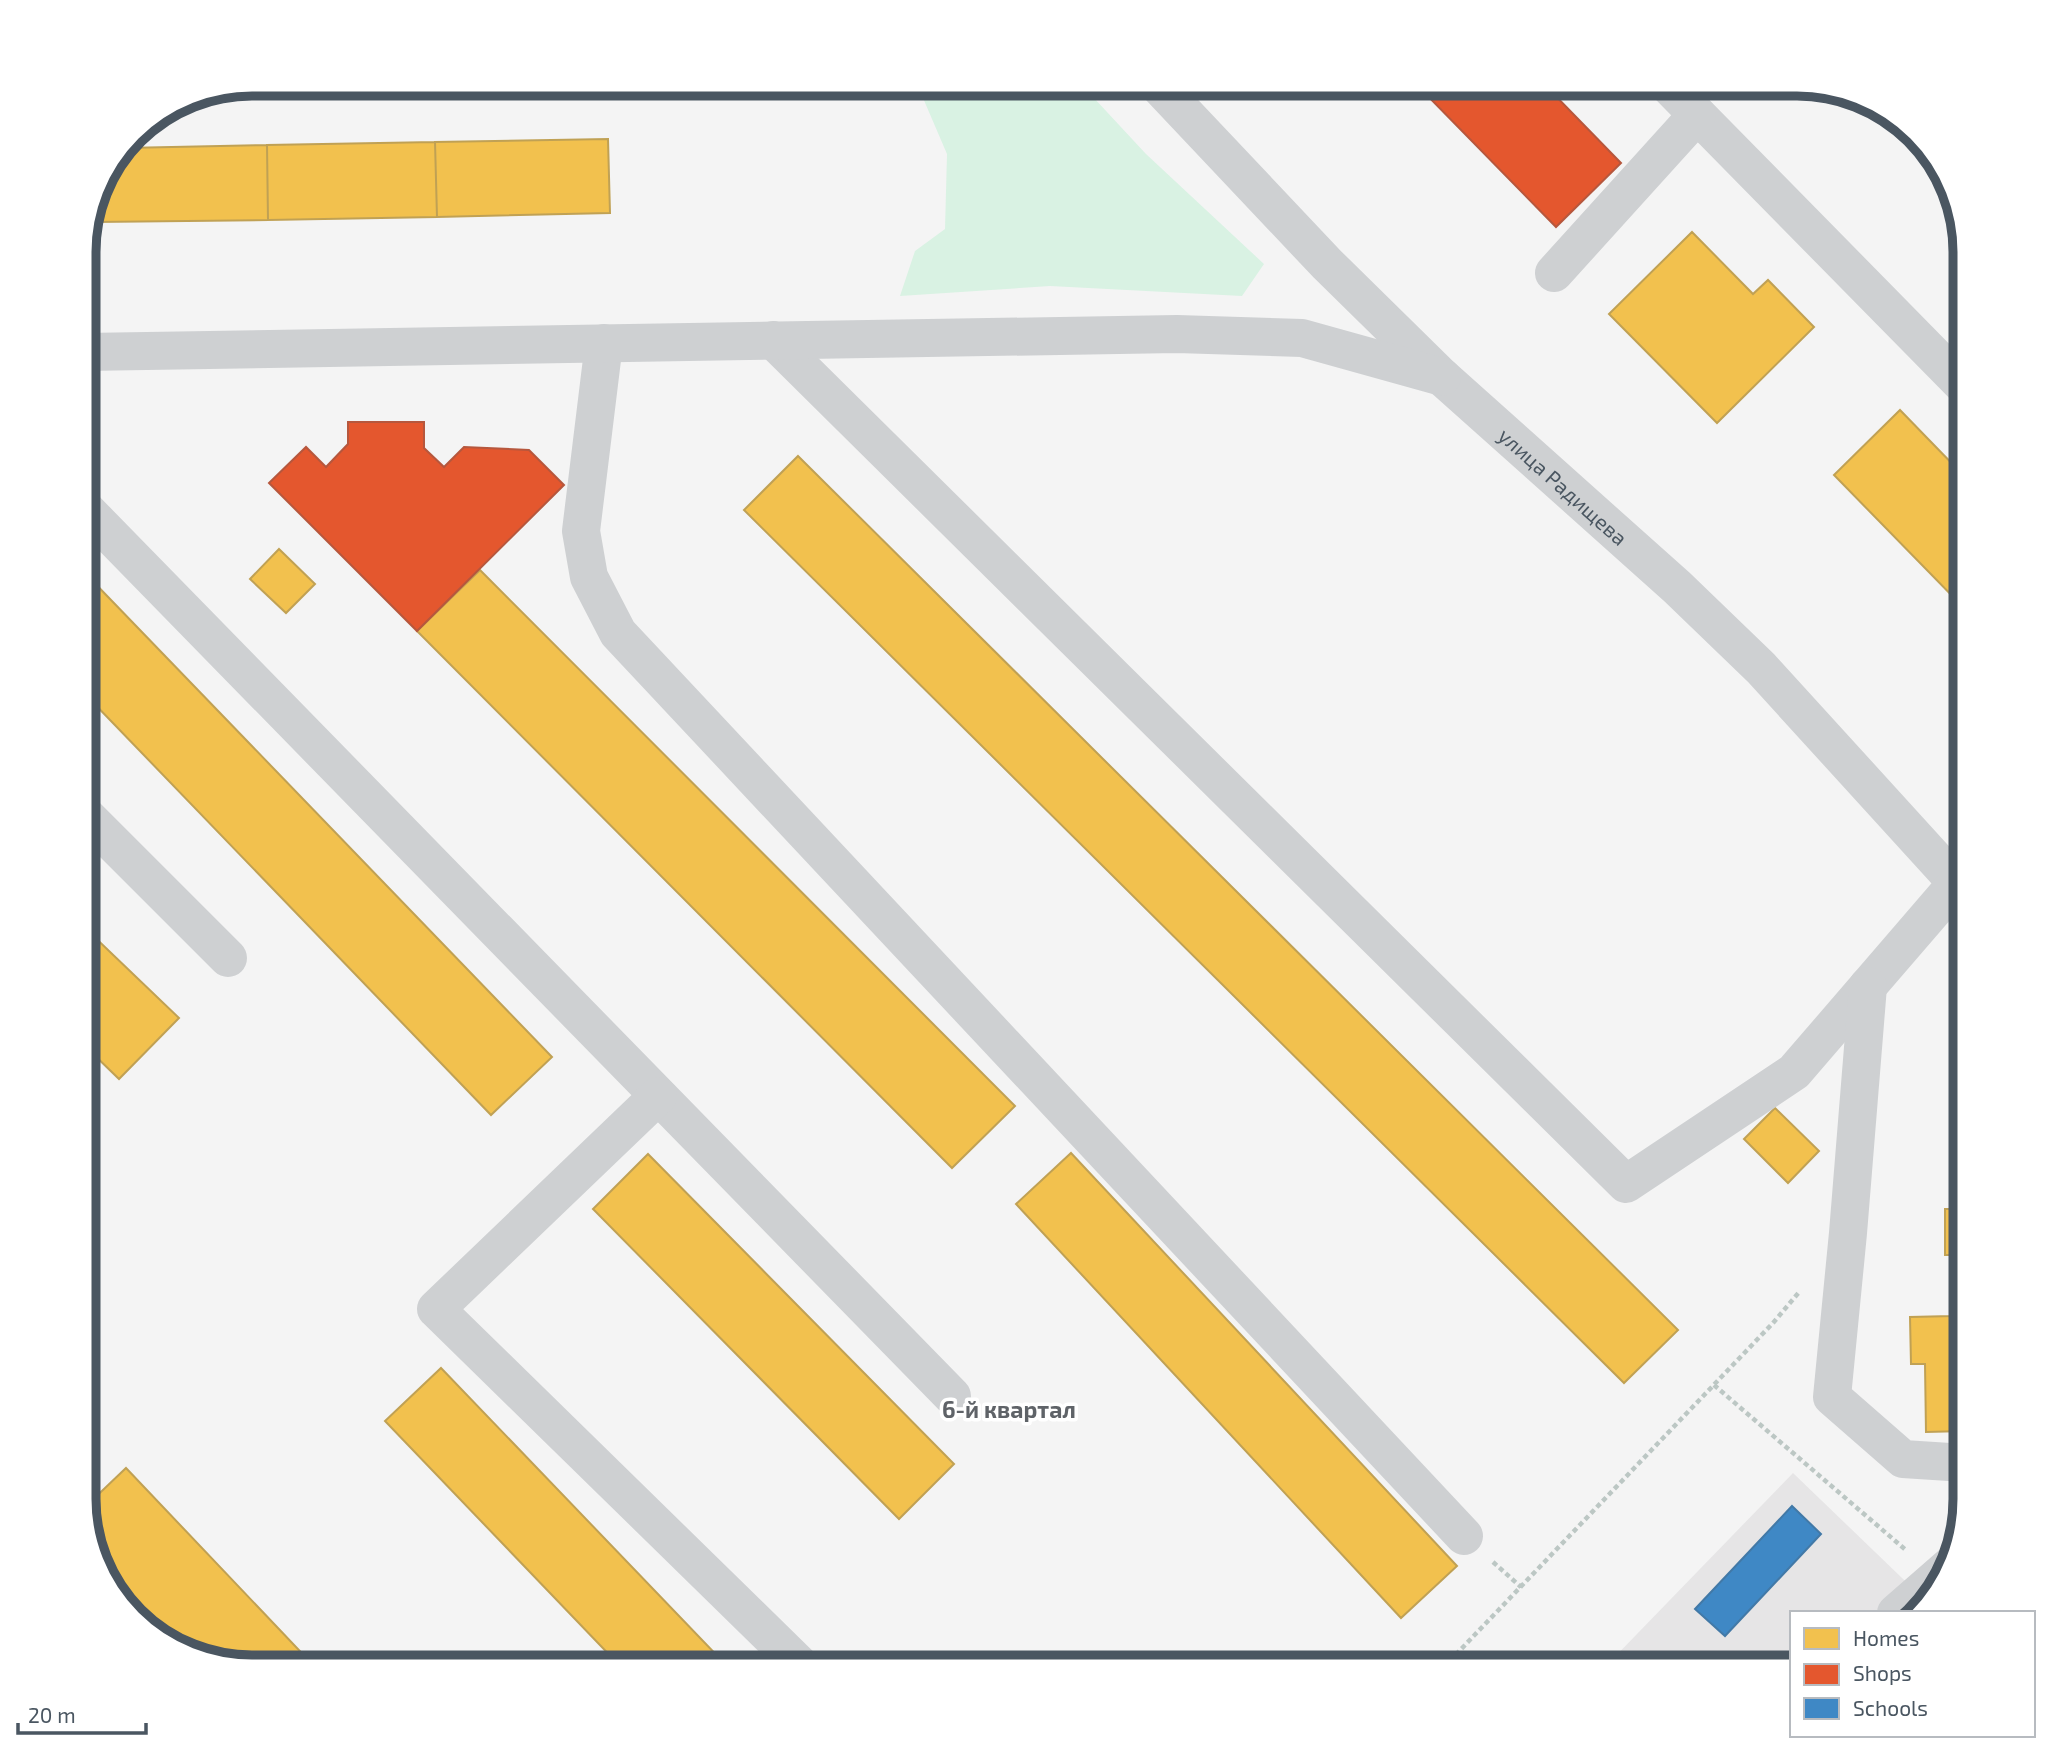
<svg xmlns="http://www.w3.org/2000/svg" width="2049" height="1751" font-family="'Exo 2',sans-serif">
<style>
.education{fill:#e6e5e6}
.green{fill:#d9f2e3}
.homes{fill:#f2c14e;stroke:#c0a154;stroke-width:2}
.shops{fill:#e4572e;stroke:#b6573d;stroke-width:2}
.schools{fill:#3f88c5;stroke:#4279a7;stroke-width:2}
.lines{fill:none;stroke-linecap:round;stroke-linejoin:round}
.path{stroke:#bcc7c4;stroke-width:4.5;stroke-dasharray:5 3.5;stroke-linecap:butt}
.minor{stroke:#ced0d2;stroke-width:38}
.labels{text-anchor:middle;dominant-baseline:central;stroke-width:7;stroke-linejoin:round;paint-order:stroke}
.street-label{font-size:21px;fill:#4a5661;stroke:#fff}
.neighbourhood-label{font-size:23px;font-weight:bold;fill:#5f6368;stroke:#fff}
.rim{fill:none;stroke:#4a5661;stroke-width:9}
</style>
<rect width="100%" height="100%" fill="#f4f4f4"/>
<path class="education" d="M 1793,1473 L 1928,1603 L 1919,1613 L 1792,1613 L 1792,1667 L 1605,1667 Z"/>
<path class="green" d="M 897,84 L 1081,84 L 1146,154 L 1264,264 L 1242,296 L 1050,286 L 900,296 L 915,251 L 945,229 L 947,154 L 923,98 Z"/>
<path class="homes" d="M 608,139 L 610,213 L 437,217 L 435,142 Z
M 435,142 L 437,217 L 268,220 L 267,145 Z
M 267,145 L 268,220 L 95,222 L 95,203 L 101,178 L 124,148 Z
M 1692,232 L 1753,294 L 1768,280 L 1814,327 L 1717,423 L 1609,314 Z
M 1900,410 L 1965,477 L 1965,609 L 1834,475 Z
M 798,456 L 1678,1330 L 1624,1383 L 744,510 Z
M 279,549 L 315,584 L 286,613 L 250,579 Z
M 480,570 L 1015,1106 L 952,1168 L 417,631 Z
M 84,572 L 552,1057 L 491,1115 L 84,693 Z
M 84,927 L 179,1018 L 119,1079 L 84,1045 Z
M 1775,1108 L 1819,1151 L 1788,1183 L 1744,1139 Z
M 1071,1153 L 1457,1566 L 1401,1618 L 1016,1204 Z
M 648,1154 L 954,1464 L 899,1519 L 593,1209 Z
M 1945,1209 L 1965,1209 L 1965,1431 L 1926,1432 L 1925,1364 L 1911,1364 L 1910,1317 L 1952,1316 L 1950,1255 L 1945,1255 Z
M 441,1368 L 728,1667 L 621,1667 L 385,1421 Z
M 126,1468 L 315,1667 L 252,1667 L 188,1654 L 97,1559 L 84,1508 Z"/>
<path class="shops" d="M 1416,84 L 1544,84 L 1621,163 L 1556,227 Z
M 348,422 L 424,422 L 424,448 L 444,467 L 464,447 L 529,450 L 564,485 L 417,631 L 269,483 L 306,447 L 326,467 L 348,444 Z"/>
<path class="schools" d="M 1792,1506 L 1821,1534 L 1725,1636 L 1695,1609 Z"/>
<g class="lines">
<path class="path" d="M 1714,1385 L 1907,1551
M 1493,1562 L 1521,1587
M 1444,1667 L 1773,1323 L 1800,1291"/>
<g class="minor">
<path id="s1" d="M 1157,84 L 1327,264 L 1442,377 L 1677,587 L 1761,668 L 1965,892"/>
<path d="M 1667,84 L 1965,387"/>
<path d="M 1554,273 L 1697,115"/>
<path d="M 773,340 L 1626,1184 L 1794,1072 L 1956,884"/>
<path d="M 604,343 L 581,531 L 589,577 L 618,633 L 1464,1536"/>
<path d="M 84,352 L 1177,334 L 1302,338 L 1442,377"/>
<path d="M 84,508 L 952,1396"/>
<path d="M 84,814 L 228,958"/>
<path d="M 1868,986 L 1848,1233 L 1832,1397 L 1903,1459 L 1965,1463"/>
<path d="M 658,1096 L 436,1309 L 802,1667"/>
<path d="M 1896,1613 L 1951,1565"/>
</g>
</g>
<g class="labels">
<g class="street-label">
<text stroke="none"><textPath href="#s1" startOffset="572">улица Радищева</textPath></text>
</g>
<g class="neighbourhood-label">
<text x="1009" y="1409">6-й квартал</text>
</g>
</g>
<path d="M0 0H2049V1751H0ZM252 96H1797A156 156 0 0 1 1953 252V1499A156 156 0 0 1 1797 1655H252A156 156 0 0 1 96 1499V252A156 156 0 0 1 252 96Z" fill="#fff" fill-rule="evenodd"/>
<path class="rim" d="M252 96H1797A156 156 0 0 1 1953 252V1499A156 156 0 0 1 1797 1655H252A156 156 0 0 1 96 1499V252A156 156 0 0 1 252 96Z"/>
<rect x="1790" y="1611" width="245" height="126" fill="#ffffff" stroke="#b7bbc0" stroke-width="2"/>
<rect x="1804" y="1628" width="35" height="21" fill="#f2c14e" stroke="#b7bbc0" stroke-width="2"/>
<text x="1853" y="1646" font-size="21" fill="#4a5661">Homes</text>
<rect x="1804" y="1664" width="35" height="21" fill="#e4572e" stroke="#b7bbc0" stroke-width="2"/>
<text x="1853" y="1681" font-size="21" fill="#4a5661">Shops</text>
<rect x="1804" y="1698" width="35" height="21" fill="#3f88c5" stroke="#b7bbc0" stroke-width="2"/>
<text x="1853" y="1716" font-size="21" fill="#4a5661">Schools</text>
<path d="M18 1723v10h128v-10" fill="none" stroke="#4a5661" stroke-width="3.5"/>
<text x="28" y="1723" font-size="21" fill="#4a5661" stroke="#ffffff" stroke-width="5" paint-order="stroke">20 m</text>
</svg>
